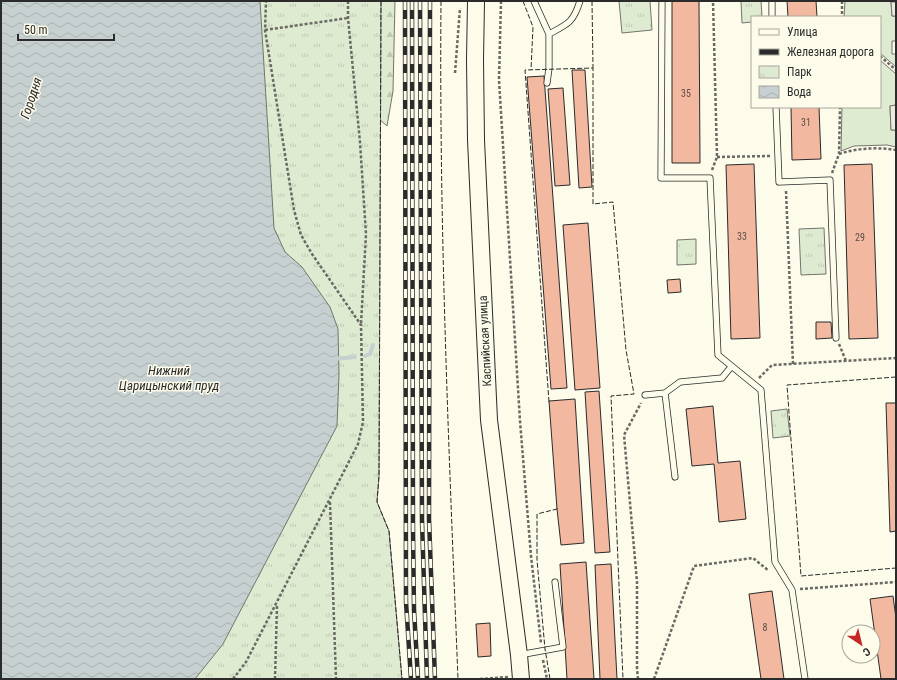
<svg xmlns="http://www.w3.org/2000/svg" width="897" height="680" font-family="'Roboto Condensed',sans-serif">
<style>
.green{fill:#deebd1;stroke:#74746e}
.forest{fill:url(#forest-firs);stroke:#74746e}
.park{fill:url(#park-tufts);stroke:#74746e}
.parking{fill:#eceadb;stroke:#74746e}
.water{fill:url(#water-waves);stroke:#74746e}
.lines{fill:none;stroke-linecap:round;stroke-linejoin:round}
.stream{stroke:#c7d0d0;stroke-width:4}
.building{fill:#f2b8a0;stroke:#2b2b2b}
.service-casing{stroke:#2b2b2b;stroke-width:7}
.secondary-casing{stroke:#2b2b2b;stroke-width:18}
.path{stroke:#6a6964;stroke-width:2.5;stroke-dasharray:3 2;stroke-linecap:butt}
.service{stroke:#fdfbea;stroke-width:5.5}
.secondary{stroke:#fdfbea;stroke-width:16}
.rail-casing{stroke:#2b2b2b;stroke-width:4.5}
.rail{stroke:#fdfbea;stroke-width:3;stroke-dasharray:9;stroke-linecap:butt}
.fence{stroke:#2b2b2b;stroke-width:1;stroke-dasharray:5 2;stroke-linecap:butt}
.labels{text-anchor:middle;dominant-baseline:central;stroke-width:3;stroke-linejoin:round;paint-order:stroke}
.number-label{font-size:10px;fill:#5d4e48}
.street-label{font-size:12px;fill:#2b2b2b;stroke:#fdfbea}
.water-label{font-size:13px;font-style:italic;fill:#2b2b2b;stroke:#fdfbea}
</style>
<defs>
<pattern id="forest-firs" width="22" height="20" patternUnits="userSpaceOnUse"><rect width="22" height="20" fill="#deebd1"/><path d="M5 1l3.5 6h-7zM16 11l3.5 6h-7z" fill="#bfcab4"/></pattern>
<pattern id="park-tufts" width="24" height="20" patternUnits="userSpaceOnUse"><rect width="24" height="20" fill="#deebd1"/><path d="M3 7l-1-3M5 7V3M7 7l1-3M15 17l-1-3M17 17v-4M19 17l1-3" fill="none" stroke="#bfcab4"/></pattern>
<pattern id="water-waves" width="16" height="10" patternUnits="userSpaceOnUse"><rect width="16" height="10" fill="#c7d0d0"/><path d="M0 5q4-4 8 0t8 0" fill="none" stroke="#abb3b3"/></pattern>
</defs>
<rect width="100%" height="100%" fill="#fdfbea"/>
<path class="green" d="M 845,1 L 891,1 L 892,16 L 896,16 L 896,41 L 892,41 L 892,54 L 896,54 L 896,67 L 880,53 L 880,17 L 844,17 Z
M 880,60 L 896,74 L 896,105 L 890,106 L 891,130 L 896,130 L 896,147 L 887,145 L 854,146 L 841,151 L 842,107 L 880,107 Z"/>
<path class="forest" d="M 316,1 L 395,1 L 393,91 L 387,126 L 368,109 Z"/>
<path class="park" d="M 1,1 L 381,1 L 379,476 L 377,502 L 389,531 L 402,679 L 1,679 Z
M 619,1 L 650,1 L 652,30 L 622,33 Z
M 741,1 L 761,1 L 762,17 L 752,17 L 752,22 L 742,23 Z
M 824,228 L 826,274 L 801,275 L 799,229 Z
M 696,239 L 696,264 L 677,265 L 677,240 Z
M 787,409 L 790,436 L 773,438 L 771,411 Z"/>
<path class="parking" d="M 891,2 L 896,2 L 896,16 L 892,16 Z
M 896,105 L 896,130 L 891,130 L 890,106 Z"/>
<path class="water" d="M 1,1 L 260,1 L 274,228 L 285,252 L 302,267 L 330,307 L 338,329 L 339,374 L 337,426 L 223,644 L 195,679 L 1,679 Z"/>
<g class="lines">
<path class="stream" d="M 365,356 L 370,354 L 373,345
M 333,359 L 355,357"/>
</g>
<path class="building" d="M 672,1 L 699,1 L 700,163 L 672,163 Z
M 787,1 L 816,1 L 817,17 L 788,17 Z
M 572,70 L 585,70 L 592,187 L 579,188 Z
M 544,76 L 567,388 L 551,389 L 527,77 Z
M 563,88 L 570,185 L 555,186 L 548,89 Z
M 791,107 L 819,107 L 821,159 L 792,160 Z
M 754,164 L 760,338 L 731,339 L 726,165 Z
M 872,164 L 878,338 L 849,339 L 844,165 Z
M 588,223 L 600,388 L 575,390 L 563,225 Z
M 680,279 L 681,292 L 668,293 L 667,280 Z
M 816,322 L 831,322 L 832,338 L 816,339 Z
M 599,391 L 610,552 L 595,553 L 585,392 Z
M 575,399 L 584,543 L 561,545 L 557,509 L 549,401 Z
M 886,403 L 896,403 L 896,531 L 890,532 Z
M 713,406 L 718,463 L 740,461 L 746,519 L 719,522 L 714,464 L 692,466 L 686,409 Z
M 586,562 L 594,679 L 567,679 L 560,564 Z
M 611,564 L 617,679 L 600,679 L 595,565 Z
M 772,591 L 775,612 L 784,679 L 761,679 L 749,594 Z
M 893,596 L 896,618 L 896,679 L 881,679 L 870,599 Z
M 490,623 L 491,656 L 478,657 L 476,624 Z"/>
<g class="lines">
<g class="service-casing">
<path id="service" d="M 534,1 L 549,34 C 568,24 573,23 580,1
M 662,1 L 661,178 L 710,178 L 718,355 L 761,390 L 775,562 L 792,590 L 805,679
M 772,1 L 772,17
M 547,83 L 549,68 L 549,34
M 776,107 L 779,182 L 830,180 L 836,338
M 665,393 L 675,477
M 645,395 L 665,393 L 680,382 L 722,378 L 731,367
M 519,655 L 563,647 L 555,582"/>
</g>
<g class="secondary-casing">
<path id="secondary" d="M 476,1 L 475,60 L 476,140 L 489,420 L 519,655 L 521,679"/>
</g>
<path class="path" d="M 348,1 L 348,18 L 360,142 L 366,234 L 361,324
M 501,1 L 499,80 L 520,421 L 531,556 L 541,643
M 842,1 L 842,17
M 265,30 L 348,18
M 880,56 L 896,70
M 455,73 L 460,8
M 839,154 C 857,148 877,147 896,150
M 717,157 L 770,156
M 712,170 L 717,157 L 713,1
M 832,173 L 839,154 L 840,107
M 786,191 L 793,364
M 839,344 L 846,361
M 759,378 L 772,365 L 896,358
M 330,502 L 336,679
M 800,589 L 896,582
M 543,660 L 547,679
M 233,679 L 246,662 L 358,444 L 363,422 L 361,325 L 312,254 L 301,235 L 294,210 L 265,30 L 266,1
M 275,679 L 277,605
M 480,679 L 508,677
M 638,679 L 637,668 L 637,582 L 624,435 L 641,403
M 654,679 L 694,566 L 753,558 L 769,571"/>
<use href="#service" class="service"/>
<use href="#secondary" class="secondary"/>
<g class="rail-casing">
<path id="rail" d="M 405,1 L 406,602 L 411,679
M 412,1 L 413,529 L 414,610 L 418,679
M 420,1 L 422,521 L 427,679
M 430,1 L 429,519 L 435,679"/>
</g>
<use href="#rail" class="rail"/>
<path class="fence" d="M 381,1 L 379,476 L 377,502 L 389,531 L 402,679
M 441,1 C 439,227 449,453 458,679
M 523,1 L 533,27 L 531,70
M 592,1 L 593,68
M 896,377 L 787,385 L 801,576 L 896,568
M 549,402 L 525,70 L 593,68 L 593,204 L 613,202 L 626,350 L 634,394 L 611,396 L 623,679
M 550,679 L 545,649 L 537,560 L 537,514 L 557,509 L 557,508"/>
</g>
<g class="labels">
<g class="number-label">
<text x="686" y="93">35</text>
<text x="806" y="122">31</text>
<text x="742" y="236">33</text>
<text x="860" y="237">29</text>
<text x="765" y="627">8</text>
</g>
<g class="street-label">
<text transform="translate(485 341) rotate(-93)">Каспийская улица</text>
</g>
<g class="water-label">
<text transform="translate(31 98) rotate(-72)">Городня</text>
<text x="169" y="370">Нижний<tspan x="169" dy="15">Царицынский пруд</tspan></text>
</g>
</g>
<rect width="897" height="680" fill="none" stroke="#2b2b2b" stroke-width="4"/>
<rect x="751" y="16" width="130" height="92" fill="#fdfbea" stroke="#a9a89e"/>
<rect x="759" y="29" width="20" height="6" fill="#fdfbea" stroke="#a9a89e"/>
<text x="787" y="36" font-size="12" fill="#2b2b2b">Улица</text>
<rect x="759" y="49" width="20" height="6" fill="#2b2b2b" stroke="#a9a89e"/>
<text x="787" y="56" font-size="12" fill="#2b2b2b">Железная дорога</text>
<rect x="759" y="66" width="20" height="12" fill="url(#park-tufts)" stroke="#a9a89e"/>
<text x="787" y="76" font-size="12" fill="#2b2b2b">Парк</text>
<rect x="759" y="86" width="20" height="12" fill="url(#water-waves)" stroke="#a9a89e"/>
<text x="787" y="96" font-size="12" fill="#2b2b2b">Вода</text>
<g transform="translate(861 644) rotate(145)"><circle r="19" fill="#fdfbea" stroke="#a9a89e"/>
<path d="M0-3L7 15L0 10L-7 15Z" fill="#c62828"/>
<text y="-6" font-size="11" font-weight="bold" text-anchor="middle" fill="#2b2b2b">С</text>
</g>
<path d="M18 34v6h96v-6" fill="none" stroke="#2b2b2b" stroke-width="2"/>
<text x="24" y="34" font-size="12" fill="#2b2b2b" stroke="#fdfbea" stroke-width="3" paint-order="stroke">50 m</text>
</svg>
